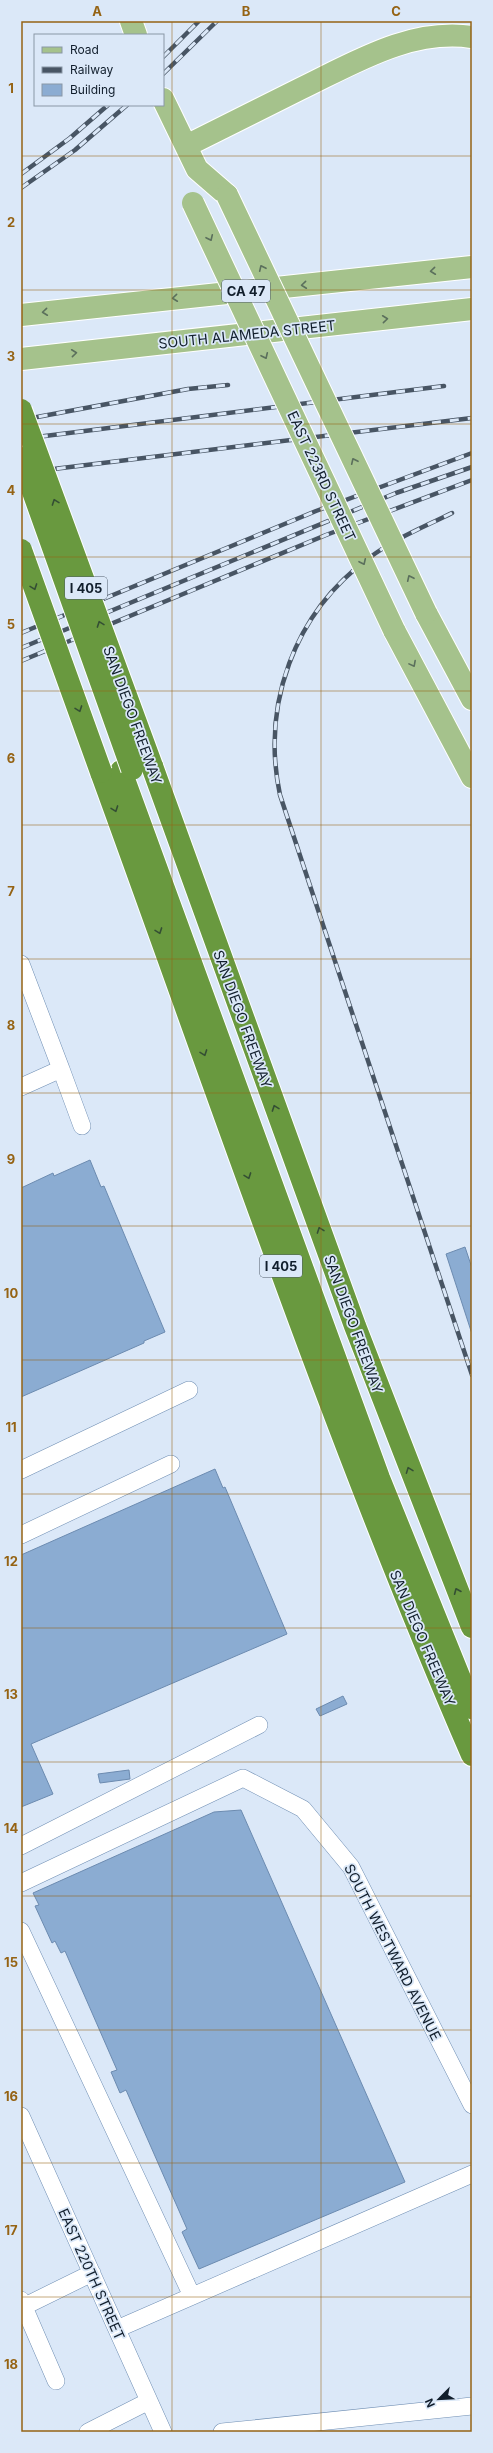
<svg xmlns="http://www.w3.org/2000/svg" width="493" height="2453" font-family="Inter,sans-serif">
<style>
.building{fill:#8bacd2;stroke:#6c8bb0}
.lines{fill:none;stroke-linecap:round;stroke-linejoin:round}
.minor-casing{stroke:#708fb4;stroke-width:18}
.major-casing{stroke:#fff;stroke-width:24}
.highway-casing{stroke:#fff;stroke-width:24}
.minor{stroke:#fff;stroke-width:17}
.major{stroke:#a5c28c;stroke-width:22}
.highway{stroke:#69993f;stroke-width:22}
.rail-casing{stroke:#485564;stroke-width:4.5}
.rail{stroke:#dbe8f8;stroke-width:3;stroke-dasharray:9;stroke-linecap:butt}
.major-bridge-casing{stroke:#fff;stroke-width:24;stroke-linecap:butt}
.highway-bridge-casing{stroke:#fff;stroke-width:24;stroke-linecap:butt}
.major-bridge{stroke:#a5c28c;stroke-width:22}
.highway-bridge{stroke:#69993f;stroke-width:22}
.oneway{stroke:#5b705c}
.oneway2{stroke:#344f34}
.grid{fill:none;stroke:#956314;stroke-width:1;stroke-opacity:0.55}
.labels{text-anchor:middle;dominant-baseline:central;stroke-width:3.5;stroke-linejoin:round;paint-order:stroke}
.shield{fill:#dbe8f8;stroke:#4e5b69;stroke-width:1}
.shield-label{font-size:13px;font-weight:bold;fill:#111e2c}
.street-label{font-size:14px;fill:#111e2c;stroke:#dbe8f8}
.neatline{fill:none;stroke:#956314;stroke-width:1.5}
.grid-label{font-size:13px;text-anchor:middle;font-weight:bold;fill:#956314}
</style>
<rect width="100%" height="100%" fill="#dbe8f8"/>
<path class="building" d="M 90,1160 L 101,1187 L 104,1186 L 165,1332 L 144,1341 L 144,1343 L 21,1397 L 21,1188 L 53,1173 L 54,1176 Z
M 465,1247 L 472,1268 L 472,1334 L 446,1254 Z
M 215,1469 L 223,1488 L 225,1487 L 287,1634 L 31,1744 L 53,1794 L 21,1807 L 21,1555 Z
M 343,1696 L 347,1704 L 320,1716 L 316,1709 Z
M 129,1770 L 130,1779 L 100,1783 L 98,1774 Z
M 241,1810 L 405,2182 L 199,2269 L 182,2232 L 187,2229 L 126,2090 L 120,2093 L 111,2072 L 117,2070 L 65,1951 L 61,1953 L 55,1941 L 52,1943 L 35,1906 L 39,1905 L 33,1893 L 214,1812 Z"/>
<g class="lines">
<g class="minor-casing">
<path id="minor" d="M 21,964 L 61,1069 L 21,1087
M 61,1069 L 82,1126
M 21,1470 L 189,1390
M 21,1535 L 171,1464
M 21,1846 L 259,1725
M 21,1883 L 243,1778 L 303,1809 L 351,1867 L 472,2105
M 21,1931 L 192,2296
M 21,2116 L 163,2432
M 21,2300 L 56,2381
M 21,2308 L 92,2273
M 117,2329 L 472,2174
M 88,2432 L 149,2401
M 222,2432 L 472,2406"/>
</g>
<g class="major-casing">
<path id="major" d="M 131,21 L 136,35
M 163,99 L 197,169 L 227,195
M 186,146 C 224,127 262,108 300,89 C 354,63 410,28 472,37
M 21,315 L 472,267
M 21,359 L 472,309
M 426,613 L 472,699
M 394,630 L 472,777"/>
</g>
<g class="highway-casing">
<path id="highway" d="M 152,766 L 355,1326 L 472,1627
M 121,771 L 379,1478 L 472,1708
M 101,772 C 221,1101 333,1434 472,1755"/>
</g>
<use href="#minor" class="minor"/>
<use href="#major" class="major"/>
<use href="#highway" class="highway"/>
<g class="rail-casing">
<path id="rail" d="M 163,57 L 199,21
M 163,74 L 217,21
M 21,174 L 70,138 L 108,105
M 21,188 L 75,150 L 127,105
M 21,420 L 188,389 L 228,385
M 21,439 L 444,386
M 21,473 L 472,418
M 452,513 C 424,527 394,539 369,558 C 294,613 261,705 280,795 L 472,1375
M 21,633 L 316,511 L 472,453
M 21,648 L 396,493 L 472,467
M 21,661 L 326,535 L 472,480"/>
</g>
<use href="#rail" class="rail"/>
<g class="major-bridge-casing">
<path id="major-bridge" d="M 227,195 L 426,613
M 193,203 L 394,630"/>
</g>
<g class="highway-bridge-casing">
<path id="highway-bridge" d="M 21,410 L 152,766
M 21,458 L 132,769
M 21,550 L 101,772"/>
</g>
<use href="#major-bridge" class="major-bridge"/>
<use href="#highway-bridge" class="highway-bridge"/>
</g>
<defs><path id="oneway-chevron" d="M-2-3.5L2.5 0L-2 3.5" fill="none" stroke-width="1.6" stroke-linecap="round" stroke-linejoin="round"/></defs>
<g class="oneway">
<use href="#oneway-chevron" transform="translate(210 238) rotate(65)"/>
<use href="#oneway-chevron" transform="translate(262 268) rotate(-115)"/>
<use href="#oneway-chevron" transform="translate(433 271) rotate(174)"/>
<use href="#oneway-chevron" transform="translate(304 285) rotate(174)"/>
<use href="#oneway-chevron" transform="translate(175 298) rotate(174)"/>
<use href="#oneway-chevron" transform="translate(45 312) rotate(174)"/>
<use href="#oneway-chevron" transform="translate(385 319) rotate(-6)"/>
<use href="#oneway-chevron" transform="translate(74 353) rotate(-6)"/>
<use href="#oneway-chevron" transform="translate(265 356) rotate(65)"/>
<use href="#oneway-chevron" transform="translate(354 461) rotate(-115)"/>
<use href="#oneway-chevron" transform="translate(363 562) rotate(65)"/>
<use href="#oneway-chevron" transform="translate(410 578) rotate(-115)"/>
<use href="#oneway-chevron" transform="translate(413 664) rotate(62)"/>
</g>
<g class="oneway2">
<use href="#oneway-chevron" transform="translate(55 502) rotate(-110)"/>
<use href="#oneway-chevron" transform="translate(34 587) rotate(70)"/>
<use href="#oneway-chevron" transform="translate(100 624) rotate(-110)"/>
<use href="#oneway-chevron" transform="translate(79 709) rotate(70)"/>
<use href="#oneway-chevron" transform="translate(115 809) rotate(70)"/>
<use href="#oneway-chevron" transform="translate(159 931) rotate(70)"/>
<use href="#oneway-chevron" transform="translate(204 1053) rotate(70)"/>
<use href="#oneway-chevron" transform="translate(275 1108) rotate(-110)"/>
<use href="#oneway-chevron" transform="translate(248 1176) rotate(70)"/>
<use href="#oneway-chevron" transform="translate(320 1230) rotate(-110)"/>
<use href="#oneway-chevron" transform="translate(409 1470) rotate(-111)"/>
<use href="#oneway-chevron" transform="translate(457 1591) rotate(-113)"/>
</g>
<path class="grid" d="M 172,21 L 172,2432M 321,21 L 321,2432M 21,156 L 472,156M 21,290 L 472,290M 21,424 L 472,424M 21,557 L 472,557M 21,691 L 472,691M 21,825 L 472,825M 21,959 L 472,959M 21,1093 L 472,1093M 21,1226 L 472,1226M 21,1360 L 472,1360M 21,1494 L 472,1494M 21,1628 L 472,1628M 21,1762 L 472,1762M 21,1896 L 472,1896M 21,2030 L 472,2030M 21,2163 L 472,2163M 21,2297 L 472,2297"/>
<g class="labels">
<g class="shield">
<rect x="222" y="280" width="48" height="22" rx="3"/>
<rect x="65" y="577" width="42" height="22" rx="3"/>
<rect x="260" y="1255" width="42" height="22" rx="3"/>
</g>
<g class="shield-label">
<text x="246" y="291">CA 47</text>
<text x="86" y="588">I 405</text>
<text x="281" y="1266">I 405</text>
</g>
<g class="street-label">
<text transform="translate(247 334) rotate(-6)">SOUTH ALAMEDA STREET</text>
<text transform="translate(322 476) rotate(65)">EAST 223RD STREET</text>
<text transform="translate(133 715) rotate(70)">SAN DIEGO FREEWAY</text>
<text transform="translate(243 1019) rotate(70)">SAN DIEGO FREEWAY</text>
<text transform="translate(354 1324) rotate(70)">SAN DIEGO FREEWAY</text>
<text transform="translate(423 1638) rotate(67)">SAN DIEGO FREEWAY</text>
<text transform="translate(393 1952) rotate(63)">SOUTH WESTWARD AVENUE</text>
<text transform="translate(92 2274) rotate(66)">EAST 220TH STREET</text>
</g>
</g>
<rect width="493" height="2453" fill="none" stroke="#dbe8f8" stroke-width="44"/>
<rect x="34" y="34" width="130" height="72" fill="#dbe8f8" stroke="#8a97a6"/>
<rect x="42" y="47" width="20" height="6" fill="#a5c28c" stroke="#8a97a6"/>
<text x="70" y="54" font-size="12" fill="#111e2c">Road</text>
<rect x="42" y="67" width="20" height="6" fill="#485564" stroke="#8a97a6"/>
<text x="70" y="74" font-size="12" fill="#111e2c">Railway</text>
<rect x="42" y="84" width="20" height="12" fill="#8bacd2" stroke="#8a97a6"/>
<text x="70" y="94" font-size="12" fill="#111e2c">Building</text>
<g transform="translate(439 2399) rotate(246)" stroke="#dbe8f8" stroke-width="3" paint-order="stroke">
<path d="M0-3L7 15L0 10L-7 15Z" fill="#111e2c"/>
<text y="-6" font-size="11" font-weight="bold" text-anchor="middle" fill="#111e2c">N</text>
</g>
<rect x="22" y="22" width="449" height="2409" class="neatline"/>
<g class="grid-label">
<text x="97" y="16">A</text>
<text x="246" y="16">B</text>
<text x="396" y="16">C</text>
<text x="11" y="93">1</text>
<text x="11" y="227">2</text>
<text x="11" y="361">3</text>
<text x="11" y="495">4</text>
<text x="11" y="629">5</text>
<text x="11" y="763">6</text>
<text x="11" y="896">7</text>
<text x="11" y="1030">8</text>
<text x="11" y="1164">9</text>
<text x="11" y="1298">10</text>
<text x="11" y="1432">11</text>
<text x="11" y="1566">12</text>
<text x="11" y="1699">13</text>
<text x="11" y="1833">14</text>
<text x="11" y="1967">15</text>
<text x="11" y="2101">16</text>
<text x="11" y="2235">17</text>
<text x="11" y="2369">18</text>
</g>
</svg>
